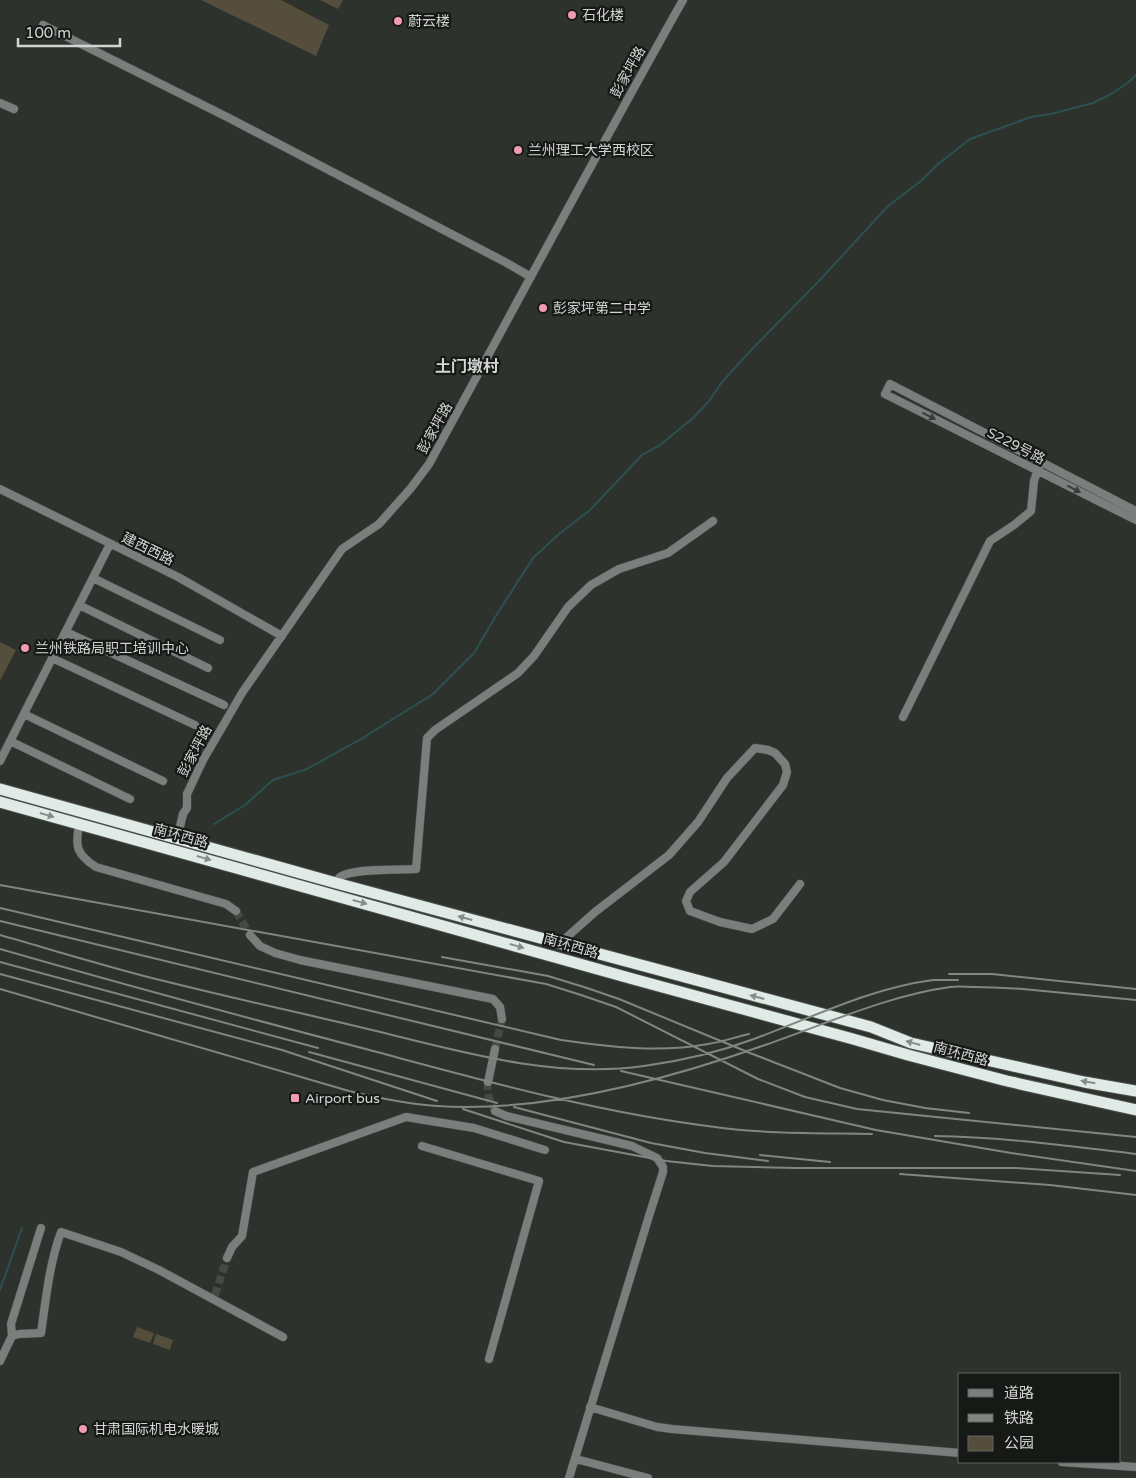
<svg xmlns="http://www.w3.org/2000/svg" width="1136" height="1478" font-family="'Varela Round','Noto Sans SC',sans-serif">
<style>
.green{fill:#554e3d}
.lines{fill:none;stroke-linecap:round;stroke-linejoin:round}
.stream{stroke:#2d5152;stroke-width:2}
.minor-tunnel{stroke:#464a46;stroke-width:8;stroke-dasharray:8 4;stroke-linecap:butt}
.minor-casing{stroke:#4b4f4b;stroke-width:9}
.highway-casing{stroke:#4b4f4b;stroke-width:13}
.minor{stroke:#7a7e7c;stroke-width:8}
.highway{stroke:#e0eae6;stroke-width:11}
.rail{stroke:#828682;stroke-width:2}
.oneway{fill:#3a3c3a}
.oneway2{fill:#868c89}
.poi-dot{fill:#f19ab3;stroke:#171917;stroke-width:2}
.labels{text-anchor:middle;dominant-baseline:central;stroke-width:4.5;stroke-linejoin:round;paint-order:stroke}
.poi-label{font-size:14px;fill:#d2d5d2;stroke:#171917;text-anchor:start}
.street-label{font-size:14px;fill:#d2d5d2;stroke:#171917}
.quarter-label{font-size:16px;font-weight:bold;fill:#d2d5d2;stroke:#171917}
</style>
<rect width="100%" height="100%" fill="#2d322d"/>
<path class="green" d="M 201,0 L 281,0 L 329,25 L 316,56 Z
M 320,0 L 343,0 L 338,9 Z
M 0,642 L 16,650 L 0,681 Z
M 137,1327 L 154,1333 L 150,1343 L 133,1337 Z
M 156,1334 L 173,1340 L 170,1350 L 153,1344 Z"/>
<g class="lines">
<path class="stream" d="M 214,824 L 245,805 L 273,780 L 307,769 L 361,739 L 433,694 L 474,653 L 497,614 L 533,558 L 559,534 L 590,510 L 642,455 L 660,445 L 693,418 L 709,401 L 722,382 L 753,348 L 819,281 L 888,206 L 921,181 L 937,165 L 970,139 L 1031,117 L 1051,114 L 1093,103 L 1113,93 L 1130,81 L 1136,75
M 0,1290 L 22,1228"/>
<path class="minor-tunnel" d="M 236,911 L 250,935
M 495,1049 L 502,1019
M 488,1082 C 486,1093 490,1102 495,1111
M 215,1295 L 227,1258"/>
<g class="minor-casing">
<path id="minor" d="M 43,25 L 227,117 L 505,262 L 531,277
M 0,103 L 14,109
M 0,489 L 178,577 L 282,636
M 1136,511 L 890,384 L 885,394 L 1136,520
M 93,578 L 220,640
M 79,605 L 208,668
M 66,632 L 224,705
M 52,658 L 195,725
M 24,714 L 163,781
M 903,717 L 990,541 L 1014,525 L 1031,511 L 1034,481 L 1039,466
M 10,741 L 130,799
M 0,761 L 110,544
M 79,825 C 75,846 76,854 96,867 L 226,904 L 236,911
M 177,839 L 183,814 L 187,808 L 187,794 L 203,760 L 242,693 L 342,549 L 379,524 L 411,488 L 429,464 C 514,309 596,154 683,0
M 336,883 C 337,881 338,878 340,877 C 351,868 400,870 416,869 L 427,738 L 435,730 L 518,673 L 534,656 L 568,607 L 591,585 L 619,569 L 668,553 L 713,521
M 250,935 L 260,946 L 275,953 L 300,960 L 493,999 L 500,1007 L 502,1019
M 559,944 L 595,912 L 669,855 L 698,822 L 727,778 L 755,748 L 768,750 L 775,753 L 785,764 L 787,772 L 783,785 L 724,862 L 690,892 L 686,901 L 690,911 L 720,922 L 752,929 L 773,919 L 800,884
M 488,1082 L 495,1049
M 495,1111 L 506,1116 L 632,1146 L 657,1158 L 663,1167 L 663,1172 L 649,1216 L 569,1478
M 422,1146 L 539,1181 L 489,1359
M 227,1258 L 232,1247 L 242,1236 L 253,1172 L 406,1117 L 474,1128 L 545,1150
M 12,1336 L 11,1324 L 41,1228
M 0,1361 L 12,1336 L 19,1334 L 41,1333 C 46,1299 49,1265 61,1232 L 121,1252 L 159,1270 L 283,1337
M 590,1407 L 657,1427 L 672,1429 L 960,1453
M 576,1459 L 648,1478
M 1062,1462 L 1136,1467"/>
</g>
<g class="highway-casing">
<path id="highway" d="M 0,789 L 336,883 L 871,1027 L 911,1043 L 1084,1082 L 1136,1091
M 0,802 L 633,979 L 853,1039 L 908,1055 L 1007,1081 L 1136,1110"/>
</g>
<use href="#minor" class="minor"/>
<use href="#highway" class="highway"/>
<path class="rail" d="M 0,885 L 546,984 L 581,995 L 616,1007 L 758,1079 L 805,1097 L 857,1109 L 1136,1137
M 0,908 L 561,1040 C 610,1047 659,1053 708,1044 C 722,1042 735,1037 749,1034
M 0,921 L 594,1065
M 0,935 C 49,949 98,964 148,977 C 215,994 283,1009 351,1025 C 446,1047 545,1080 644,1066 C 681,1061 719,1052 754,1039 C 813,1017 871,988 933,980 C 941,980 950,980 958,980
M 0,949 C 125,985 251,1019 377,1052 C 489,1082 600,1113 715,1127 C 766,1134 821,1133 872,1134
M 442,957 L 548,976 L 584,987 L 619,999 L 750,1053 L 840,1088 L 883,1100 L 925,1108 L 969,1113
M 0,962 L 318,1048
M 0,974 L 282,1050 L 437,1101
M 949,974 L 992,974 L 1136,989
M 0,989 L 349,1091 C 378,1098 407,1104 437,1106 C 543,1113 666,1080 765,1045 C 826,1024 886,996 950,987 C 958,986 967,987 975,987 C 991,987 1007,988 1023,989 C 1061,993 1098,996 1136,1000
M 309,1052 L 497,1103
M 621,1071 L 876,1130 L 1011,1153 L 1136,1171
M 514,1107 L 651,1143 L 705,1153 L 768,1161
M 463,1109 L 564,1142 L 666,1161 L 713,1166 L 795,1168 L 1016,1168 L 1120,1175
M 935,1136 C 1002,1137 1069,1146 1136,1154
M 760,1155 L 830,1162
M 900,1174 L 1050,1185 L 1136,1195"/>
</g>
<defs><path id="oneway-solid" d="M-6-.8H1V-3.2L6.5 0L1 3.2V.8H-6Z" transform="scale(1.25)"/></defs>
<g class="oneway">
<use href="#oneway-solid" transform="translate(929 416) rotate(27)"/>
<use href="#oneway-solid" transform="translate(1074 489) rotate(27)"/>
</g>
<g class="oneway2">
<use href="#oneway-solid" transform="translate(47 815) rotate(16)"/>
<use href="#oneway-solid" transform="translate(204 858) rotate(16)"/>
<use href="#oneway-solid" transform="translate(360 902) rotate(16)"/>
<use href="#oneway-solid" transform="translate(465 918) rotate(-165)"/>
<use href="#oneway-solid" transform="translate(517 946) rotate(16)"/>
<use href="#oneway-solid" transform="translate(757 997) rotate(-165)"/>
<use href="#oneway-solid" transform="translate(913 1043) rotate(-164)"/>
<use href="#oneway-solid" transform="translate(1088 1082) rotate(-170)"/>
</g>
<g class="poi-dot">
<circle cx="572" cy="15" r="5"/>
<circle cx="398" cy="21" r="5"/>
<circle cx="518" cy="150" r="5"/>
<circle cx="543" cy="308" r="5"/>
<circle cx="25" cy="648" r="5"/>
<rect x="290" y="1093" width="10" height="10" rx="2.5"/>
<circle cx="83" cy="1429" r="5"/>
</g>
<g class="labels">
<g class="poi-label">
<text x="582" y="15">石化楼</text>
<text x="408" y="21">蔚云楼</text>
<text x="528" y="150">兰州理工大学西校区</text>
<text x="553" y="308">彭家坪第二中学</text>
<text x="35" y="648">兰州铁路局职工培训中心</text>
<text x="305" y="1098">Airport bus</text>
<text x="93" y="1429">甘肃国际机电水暖城</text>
</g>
<g class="street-label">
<text transform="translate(628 72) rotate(-61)">彭家坪路</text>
<text transform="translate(435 428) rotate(-61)">彭家坪路</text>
<text transform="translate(1016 446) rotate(27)">S229号路</text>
<text transform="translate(148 549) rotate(26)">建西西路</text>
<text transform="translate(195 751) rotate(-62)">彭家坪路</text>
<text transform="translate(181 836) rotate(15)">南环西路</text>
<text transform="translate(571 946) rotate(16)">南环西路</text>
<text transform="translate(961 1054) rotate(15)">南环西路</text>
</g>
<g class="quarter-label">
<text x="467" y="367">土门墩村</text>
</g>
</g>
<rect x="958" y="1373" width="162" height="90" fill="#171917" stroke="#626462"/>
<rect x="968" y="1389" width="25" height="8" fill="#7a7e7c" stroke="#626462"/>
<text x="1004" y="1398" font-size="15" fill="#d2d5d2">道路</text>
<rect x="968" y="1414" width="25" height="8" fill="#828682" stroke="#626462"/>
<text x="1004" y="1423" font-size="15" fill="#d2d5d2">铁路</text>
<rect x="968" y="1436" width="25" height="15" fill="#554e3d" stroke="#626462"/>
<text x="1004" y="1448" font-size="15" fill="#d2d5d2">公园</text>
<path d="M18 38v8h102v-8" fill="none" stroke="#d2d5d2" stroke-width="2.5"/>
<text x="25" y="38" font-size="15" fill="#d2d5d2" stroke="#171917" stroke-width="4" paint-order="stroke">100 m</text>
</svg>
